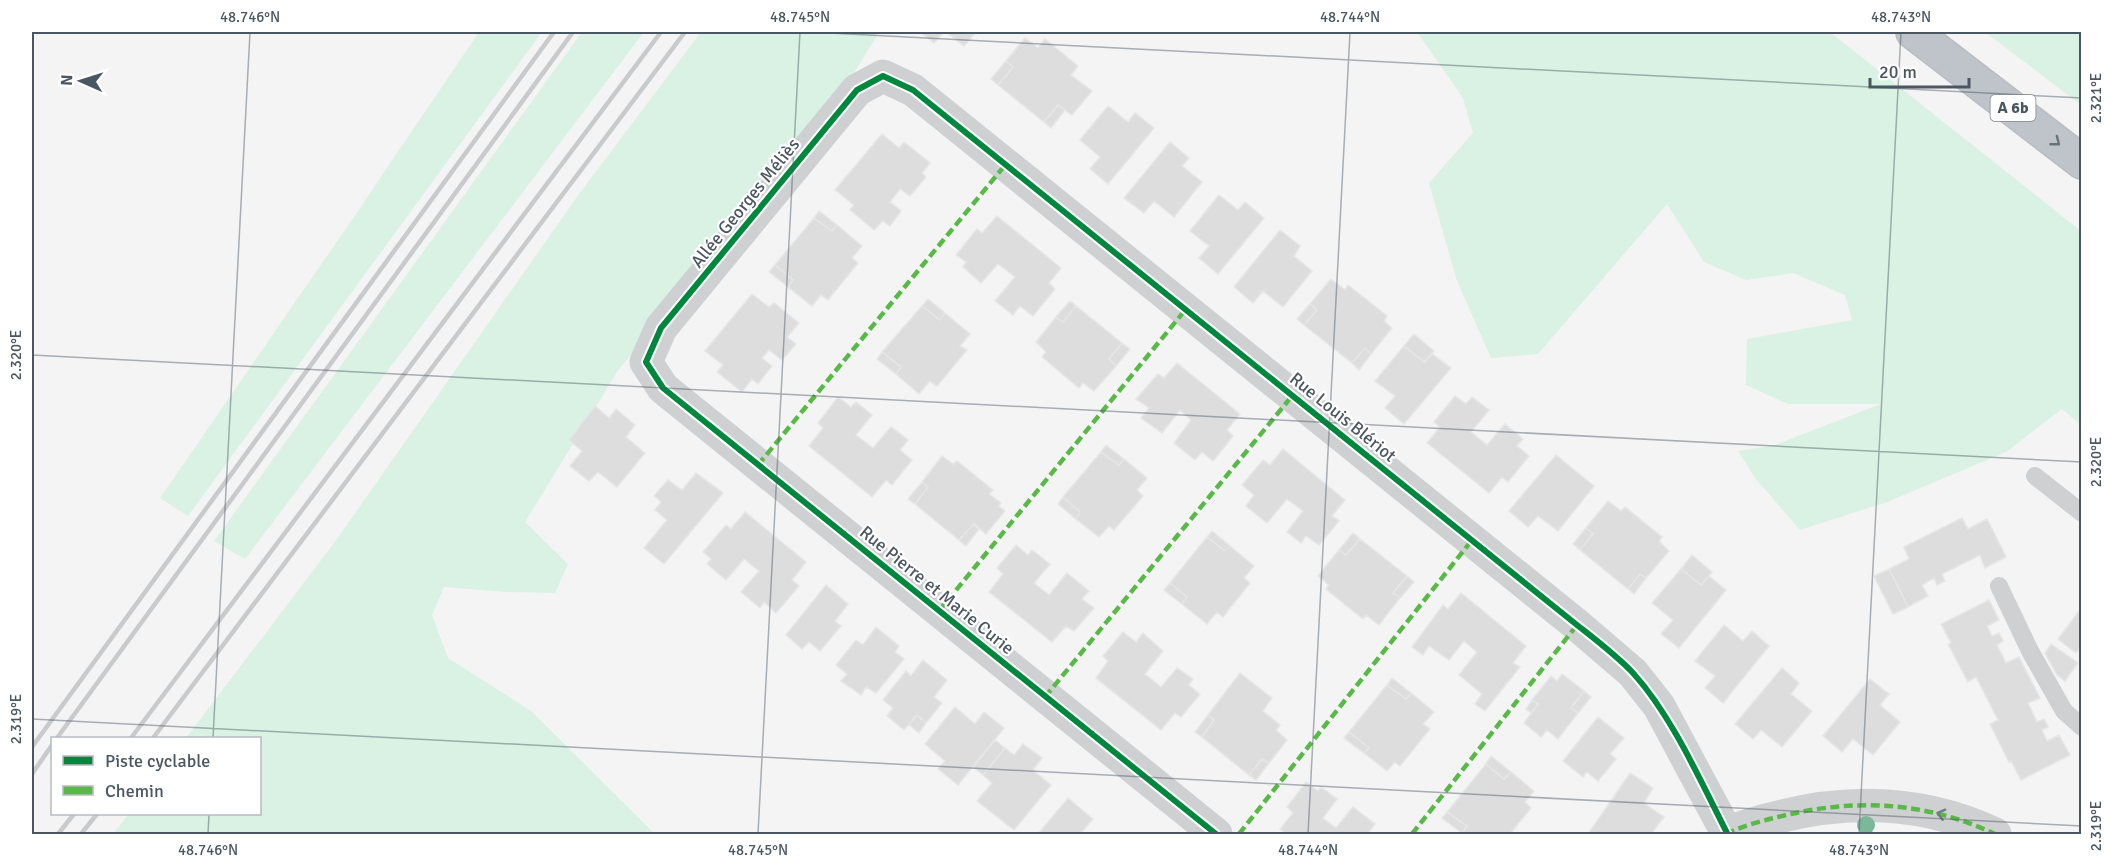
<svg xmlns="http://www.w3.org/2000/svg" width="2113" height="866" font-family="Signika,sans-serif">
<style>
.green{fill:#d9f2e3}
.building{fill:#ddddde;stroke:#e5e6e7;stroke-width:1.5}
.lines{fill:none;stroke-linecap:round;stroke-linejoin:round}
.motorway-casing{stroke:#b9bec3;stroke-width:36}
.service{stroke:#ced0d2;stroke-width:18}
.minor{stroke:#ced0d2;stroke-width:33}
.motorway{stroke:#bec4c9;stroke-width:33}
.rail{stroke:#c9cacc;stroke-width:4.5}
.quiet{stroke:#58b947;stroke-width:4.5;stroke-dasharray:9 4.5;stroke-linecap:butt}
.cycleway-casing{stroke:#fff;stroke-width:10}
.cycleway{stroke:#00873e;stroke-width:6}
.tree{fill:#7ab899}
.oneway{stroke:#67727b}
.oneway2{stroke:#727b83}
.ticks{fill:none;stroke:#4a5661;stroke-width:1.5;stroke-opacity:0.45}
.labels{text-anchor:middle;dominant-baseline:central;stroke-width:4.5;stroke-linejoin:round;paint-order:stroke}
.shield{fill:#fff;stroke:#808990;stroke-width:1.5}
.shield-label{font-size:16px;font-weight:bold;fill:#4a5661}
.street-label{font-size:18px;fill:#4a5661;stroke:#fff}
.neatline{fill:none;stroke:#4a5661;stroke-width:2}
.ticks-label{font-size:15px;text-anchor:middle;fill:#4a5661}
</style>
<rect width="100%" height="100%" fill="#f4f4f4"/>
<path class="green" d="M 479,32 L 542,32 L 188,516 L 160,498 L 347,227 Z
M 582,32 L 644,32 L 245,559 L 214,541 Z
M 701,32 L 879,32 L 851,78 L 617,372 L 525,522 L 568,564 L 555,593 L 507,592 L 444,587 L 432,615 L 448,658 L 531,711 L 655,834 L 113,834 L 129,814 L 260,814 L 260,738 L 186,738 L 337,539 L 579,194 Z
M 1417,32 L 1830,32 L 2081,231 L 2081,425 L 2062,409 L 2006,452 L 1887,502 L 1800,530 L 1755,478 L 1738,451 L 1775,445 L 1881,404 L 1788,404 L 1746,385 L 1747,339 L 1852,320 L 1845,295 L 1793,273 L 1746,280 L 1704,262 L 1667,204 L 1538,354 L 1491,358 L 1457,281 L 1429,183 L 1473,133 L 1463,98 Z
M 1985,32 L 2081,32 L 2081,105 Z"/>
<path class="building" d="M 920,32 L 944,32 L 934,43 Z
M 946,32 L 976,32 L 964,46 Z
M 1025,38 L 1038,48 L 1045,39 L 1078,66 L 1071,75 L 1092,91 L 1072,115 L 1058,105 L 1044,122 L 998,85 L 1013,67 L 1006,61 Z
M 1006,61 L 1013,67 L 998,85 L 991,79 Z
M 1058,105 L 1065,110 L 1051,128 L 1044,122 Z
M 1108,106 L 1128,122 L 1135,113 L 1154,128 L 1108,184 L 1090,169 L 1100,157 L 1080,140 Z
M 882,134 L 899,148 L 904,142 L 930,163 L 922,173 L 926,177 L 910,196 L 900,189 L 890,202 L 901,211 L 890,226 L 883,221 L 874,230 L 850,210 L 854,205 L 835,190 Z
M 1170,142 L 1189,158 L 1182,166 L 1202,182 L 1174,217 L 1154,201 L 1144,213 L 1124,198 Z
M 1219,195 L 1238,210 L 1245,202 L 1264,218 L 1218,274 L 1199,258 L 1209,246 L 1190,231 Z
M 819,211 L 837,225 L 832,231 L 814,218 Z
M 997,216 L 1061,268 L 1049,283 L 1055,289 L 1033,316 L 1020,306 L 1013,315 L 995,301 L 1015,277 L 998,264 L 981,283 L 963,267 L 966,262 L 956,255 L 977,229 L 982,233 Z
M 814,218 L 832,231 L 837,225 L 862,246 L 852,258 L 858,263 L 828,300 L 821,295 L 812,306 L 788,287 L 793,280 L 775,265 Z
M 1280,230 L 1300,246 L 1294,256 L 1312,271 L 1283,307 L 1263,291 L 1253,303 L 1234,287 Z
M 775,265 L 793,280 L 788,287 L 769,272 Z
M 1331,279 L 1345,290 L 1348,285 L 1387,316 L 1384,321 L 1392,328 L 1371,354 L 1365,348 L 1352,363 L 1304,325 L 1317,310 L 1310,304 Z
M 752,294 L 769,307 L 774,303 L 799,323 L 787,337 L 796,344 L 782,360 L 769,350 L 762,358 L 772,366 L 758,384 L 752,379 L 742,392 L 717,372 L 723,365 L 705,351 Z
M 928,299 L 945,313 L 940,320 L 922,306 Z
M 1070,301 L 1076,306 L 1063,322 L 1056,317 Z
M 1310,304 L 1317,310 L 1304,325 L 1297,319 Z
M 922,306 L 940,320 L 945,313 L 970,334 L 960,346 L 967,350 L 937,386 L 930,381 L 919,394 L 896,374 L 901,367 L 882,352 Z
M 1076,306 L 1122,343 L 1109,359 L 1116,366 L 1094,391 L 1083,383 L 1079,388 L 1042,357 L 1046,352 L 1036,342 L 1056,317 L 1063,322 Z
M 1414,334 L 1434,351 L 1424,362 L 1404,346 Z
M 1122,343 L 1130,349 L 1116,366 L 1109,359 Z
M 1404,346 L 1424,362 L 1432,354 L 1451,368 L 1404,424 L 1385,408 L 1395,396 L 1375,381 Z
M 1365,348 L 1371,354 L 1359,370 L 1352,363 Z
M 882,352 L 901,367 L 896,374 L 877,359 Z
M 1177,363 L 1240,414 L 1227,430 L 1233,436 L 1213,461 L 1202,452 L 1195,460 L 1174,443 L 1191,420 L 1180,410 L 1162,433 L 1141,418 L 1149,408 L 1136,399 L 1158,374 L 1164,378 Z
M 1455,396 L 1466,404 L 1472,397 L 1489,410 L 1471,432 L 1487,445 L 1505,424 L 1523,439 L 1517,446 L 1529,456 L 1508,482 L 1502,477 L 1489,493 L 1427,443 L 1440,427 L 1434,422 Z
M 838,397 L 851,407 L 856,402 L 872,415 L 856,435 L 873,448 L 891,427 L 908,440 L 900,450 L 912,460 L 892,485 L 886,480 L 872,497 L 809,446 L 823,428 L 818,423 Z
M 595,406 L 609,418 L 616,409 L 635,425 L 626,437 L 645,453 L 617,487 L 598,472 L 589,481 L 570,466 L 582,451 L 569,440 Z
M 1106,445 L 1124,459 L 1119,465 L 1101,452 Z
M 1283,449 L 1345,500 L 1332,516 L 1339,521 L 1319,545 L 1306,536 L 1301,543 L 1287,532 L 1303,511 L 1287,499 L 1267,523 L 1246,506 L 1254,495 L 1242,485 L 1263,460 L 1270,465 Z
M 1101,452 L 1119,465 L 1124,459 L 1147,478 L 1137,490 L 1143,496 L 1114,530 L 1109,526 L 1099,537 L 1076,519 L 1080,512 L 1063,497 Z
M 1556,455 L 1594,486 L 1558,531 L 1538,516 L 1528,527 L 1509,511 Z
M 942,456 L 953,464 L 957,461 L 993,490 L 989,494 L 1001,503 L 999,506 L 1005,511 L 986,534 L 974,524 L 959,540 L 915,504 L 928,487 L 922,482 Z
M 696,473 L 723,493 L 664,564 L 644,548 L 667,520 L 655,510 L 661,502 L 654,496 L 668,480 L 682,490 Z
M 922,482 L 928,487 L 915,504 L 908,499 Z
M 1063,497 L 1080,512 L 1076,519 L 1058,504 Z
M 1608,501 L 1621,511 L 1625,507 L 1662,537 L 1659,541 L 1669,551 L 1646,578 L 1640,574 L 1628,589 L 1580,550 L 1593,534 L 1586,528 Z
M 745,512 L 806,562 L 792,580 L 799,586 L 776,613 L 764,602 L 760,608 L 741,592 L 759,571 L 744,559 L 726,580 L 707,564 L 711,559 L 703,552 L 726,525 L 731,529 Z
M 1962,518 L 1968,529 L 1987,519 L 2006,557 L 1985,568 L 1980,555 L 1942,574 L 1945,581 L 1937,585 L 1934,578 L 1922,585 L 1928,596 L 1908,607 L 1889,569 L 1909,559 L 1904,547 Z
M 974,524 L 979,529 L 966,546 L 959,540 Z
M 1586,528 L 1593,534 L 1580,550 L 1573,544 Z
M 1212,531 L 1230,546 L 1225,551 L 1207,537 Z
M 1353,533 L 1360,539 L 1346,555 L 1339,550 Z
M 1207,537 L 1225,551 L 1230,546 L 1254,566 L 1244,578 L 1250,583 L 1223,617 L 1217,612 L 1207,624 L 1182,604 L 1187,597 L 1170,583 Z
M 1360,539 L 1407,576 L 1393,593 L 1400,598 L 1379,625 L 1366,615 L 1363,619 L 1326,589 L 1329,585 L 1318,576 L 1339,550 L 1346,555 Z
M 1016,545 L 1028,555 L 1032,550 L 1050,564 L 1034,583 L 1049,595 L 1067,573 L 1089,591 L 1082,599 L 1094,608 L 1074,631 L 1066,626 L 1052,642 L 989,592 L 1003,574 L 997,568 Z
M 1692,555 L 1712,572 L 1701,585 L 1681,569 Z
M 1681,569 L 1701,585 L 1709,576 L 1726,590 L 1679,648 L 1661,634 L 1673,620 L 1652,603 Z
M 1889,569 L 1908,607 L 1893,614 L 1874,576 Z
M 1640,574 L 1646,578 L 1634,594 L 1628,589 Z
M 1407,576 L 1414,582 L 1400,598 L 1393,593 Z
M 1170,583 L 1187,597 L 1182,604 L 1164,590 Z
M 826,585 L 848,604 L 835,621 L 841,626 L 820,651 L 809,642 L 802,649 L 786,635 Z
M 1461,593 L 1526,646 L 1513,663 L 1520,667 L 1485,711 L 1475,704 L 1482,694 L 1459,675 L 1477,652 L 1464,641 L 1449,660 L 1429,646 L 1423,655 L 1412,647 L 1443,605 L 1448,609 Z
M 1989,600 L 1999,620 L 1987,626 L 1992,636 L 1999,633 L 2003,641 L 1997,645 L 2006,663 L 2019,657 L 2040,698 L 2028,703 L 2037,722 L 2044,719 L 2048,727 L 2042,730 L 2047,741 L 2059,735 L 2070,755 L 2021,780 L 2011,761 L 2009,762 L 1990,724 L 1998,720 L 1976,677 L 1968,682 L 1948,644 L 1951,643 L 1941,624 Z
M 2082,607 L 2082,646 L 2076,653 L 2058,639 Z
M 1724,625 L 1743,641 L 1752,631 L 1769,646 L 1723,703 L 1705,688 L 1715,676 L 1695,661 Z
M 876,627 L 899,646 L 895,652 L 904,659 L 876,693 L 866,687 L 861,695 L 841,681 L 847,674 L 836,665 L 856,640 L 863,645 Z
M 1123,632 L 1136,642 L 1143,633 L 1163,651 L 1145,674 L 1161,687 L 1177,668 L 1193,679 L 1189,685 L 1200,694 L 1181,717 L 1175,713 L 1161,730 L 1096,678 L 1108,661 L 1103,656 Z
M 2051,644 L 2078,663 L 2065,681 L 2057,675 L 2045,653 Z
M 923,660 L 947,680 L 934,697 L 942,703 L 926,723 L 917,715 L 904,730 L 887,716 L 893,708 L 883,700 L 906,671 L 911,676 Z
M 1782,668 L 1799,683 L 1791,694 L 1812,711 L 1782,747 L 1761,730 L 1753,739 L 1735,724 Z
M 1240,673 L 1272,698 L 1263,711 L 1280,725 L 1276,730 L 1287,740 L 1269,763 L 1262,759 L 1249,775 L 1202,737 L 1214,720 L 1208,715 Z
M 1562,674 L 1584,691 L 1571,708 L 1578,713 L 1558,739 L 1547,730 L 1541,737 L 1524,723 L 1538,704 L 1532,700 L 1551,676 L 1557,681 Z
M 1392,678 L 1411,693 L 1406,699 L 1387,685 Z
M 1870,679 L 1889,694 L 1880,705 L 1900,722 L 1873,755 L 1853,739 L 1842,752 L 1823,736 Z
M 1387,685 L 1406,699 L 1411,693 L 1434,712 L 1423,724 L 1430,729 L 1400,766 L 1395,762 L 1387,771 L 1364,753 L 1369,748 L 1349,732 Z
M 1584,691 L 1591,697 L 1578,713 L 1571,708 Z
M 1532,700 L 1538,704 L 1531,713 L 1526,709 Z
M 955,707 L 975,724 L 984,712 L 1004,728 L 958,785 L 938,769 L 945,761 L 925,744 Z
M 917,715 L 926,723 L 919,733 L 909,725 Z
M 1208,715 L 1214,720 L 1202,737 L 1195,732 Z
M 1598,717 L 1624,738 L 1610,754 L 1616,759 L 1598,781 L 1587,772 L 1583,777 L 1563,761 Z
M 1349,732 L 1369,748 L 1364,753 L 1344,738 Z
M 995,740 L 1005,748 L 983,775 L 973,767 Z
M 1023,744 L 1042,758 L 1033,770 L 1051,785 L 1014,830 L 977,801 L 992,783 L 983,775 L 1005,748 L 1014,755 Z
M 1491,756 L 1511,772 L 1504,779 L 1486,764 Z
M 1262,759 L 1269,763 L 1256,780 L 1249,775 Z
M 1486,764 L 1504,779 L 1511,772 L 1534,791 L 1525,802 L 1531,808 L 1510,834 L 1464,834 L 1462,833 L 1467,826 L 1447,812 Z
M 1630,773 L 1653,788 L 1644,803 L 1664,817 L 1651,834 L 1588,834 Z
M 1306,782 L 1318,791 L 1321,787 L 1337,799 L 1323,818 L 1336,828 L 1353,807 L 1375,824 L 1369,832 L 1373,834 L 1287,834 L 1280,829 L 1293,813 L 1287,807 Z
M 1068,798 L 1093,819 L 1080,834 L 1038,834 Z
M 1447,812 L 1467,826 L 1462,833 L 1442,818 Z"/>
<g class="lines">
<g class="motorway-casing">
<path id="motorway" d="M 1913,32 L 2082,162"/>
</g>
<path class="service" d="M 2035,476 L 2082,513
M 1999,586 L 2030,651 L 2064,711 L 2082,727"/>
<path class="minor" d="M 1216,834 L 663,388 L 646,362 L 661,328 L 857,90 L 883,76 L 913,90 L 1577,625 L 1633,673 L 1659,706 L 1727,833
M 1726,834 C 1742,826 1761,821 1778,817 C 1853,798 1925,801 1995,834"/>
<use href="#motorway" class="motorway"/>
<path class="rail" d="M 57,738 L 573,32
M 131,738 L 661,32
M 153,738 L 685,32
M 32,747 L 554,32
M 32,774 L 52,745
M 58,834 L 74,814
M 81,834 L 97,814"/>
<path class="quiet" d="M 758,465 L 1006,164
M 939,611 L 1186,309
M 1045,697 L 1292,396
M 1239,834 L 1472,540
M 1412,834 L 1577,625
M 1726,834 C 1742,826 1761,821 1778,817 C 1853,798 1925,801 1995,834"/>
<g class="cycleway-casing">
<path id="cycleway" d="M 1216,834 L 663,388 L 646,362 L 661,328 L 857,90 L 883,76 L 913,90 L 1577,625 C 1596,640 1617,656 1633,673 C 1672,716 1701,782 1727,833 L 1726,834"/>
</g>
<use href="#cycleway" class="cycleway"/>
</g>
<circle class="tree" cx="1866" cy="825" r="9"/>
<defs><path id="oneway-chevron" d="M-2-3.5L2.5 0L-2 3.5" fill="none" stroke-width="1.6" stroke-linecap="round" stroke-linejoin="round" transform="scale(1.5)"/></defs>
<use class="oneway" href="#oneway-chevron" transform="translate(2056 142) rotate(38)"/>
<use class="oneway2" href="#oneway-chevron" transform="translate(1941 814) rotate(-166)"/>
<path class="ticks" d="M 810,32 L 2082,98M 32,355 L 2082,462M 32,719 L 2082,826M 213,738 L 250,32M 208,834 L 209,814M 758,834 L 800,32M 1308,834 L 1350,32M 1859,834 L 1901,32"/>
<g class="labels">
<rect class="shield" x="1990.5" y="95" width="45" height="26" rx="4.5"/>
<g class="shield-label">
<text x="2013" y="108">A 6b</text>
</g>
<g class="street-label">
<text transform="translate(745 203) rotate(-51)">Allée Georges Méliès</text>
<text transform="translate(1343 417) rotate(39)">Rue Louis Blériot</text>
<text transform="translate(937 590) rotate(39)">Rue Pierre et Marie Curie</text>
</g>
</g>
<rect width="2113" height="866" fill="none" stroke="#ffffff" stroke-width="66"/>
<rect x="51" y="737" width="210" height="78" fill="#ffffff" stroke="#b7bbc0" stroke-width="1.5"/>
<rect x="63" y="756" width="30" height="9" fill="#00873e" stroke="#b7bbc0" stroke-width="1.5"/>
<text x="105" y="767" font-size="18" fill="#4a5661">Piste cyclable</text>
<rect x="63" y="786" width="30" height="9" fill="#58b947" stroke="#b7bbc0" stroke-width="1.5"/>
<text x="105" y="797" font-size="18" fill="#4a5661">Chemin</text>
<g transform="translate(81 81) rotate(273)" stroke="#ffffff" stroke-width="4.5" paint-order="stroke">
<path d="M0-4.5L10 22L0 15L-10 22Z" fill="#4a5661"/>
<text y="-9" font-size="16" font-weight="bold" text-anchor="middle" fill="#4a5661">N</text>
</g>
<path d="M1870 78v9h99v-9" fill="none" stroke="#4a5661" stroke-width="3"/>
<text x="1879" y="78" font-size="18" fill="#4a5661" stroke="#ffffff" stroke-width="4.5" paint-order="stroke">20 m</text>
<rect x="33" y="33" width="2047" height="800" class="neatline"/>
<g class="ticks-label">
<text x="250" y="22">48.746°N</text>
<text x="800" y="22">48.745°N</text>
<text x="1350" y="22">48.744°N</text>
<text x="1901" y="22">48.743°N</text>
<text transform="translate(2096 98) rotate(-90)" y="5">2.321°E</text>
<text transform="translate(16 355) rotate(-90)" y="5">2.320°E</text>
<text transform="translate(2096 462) rotate(-90)" y="5">2.320°E</text>
<text transform="translate(16 719) rotate(-90)" y="5">2.319°E</text>
<text transform="translate(2096 826) rotate(-90)" y="5">2.319°E</text>
<text x="208" y="855">48.746°N</text>
<text x="758" y="855">48.745°N</text>
<text x="1308" y="855">48.744°N</text>
<text x="1859" y="855">48.743°N</text>
</g>
</svg>
